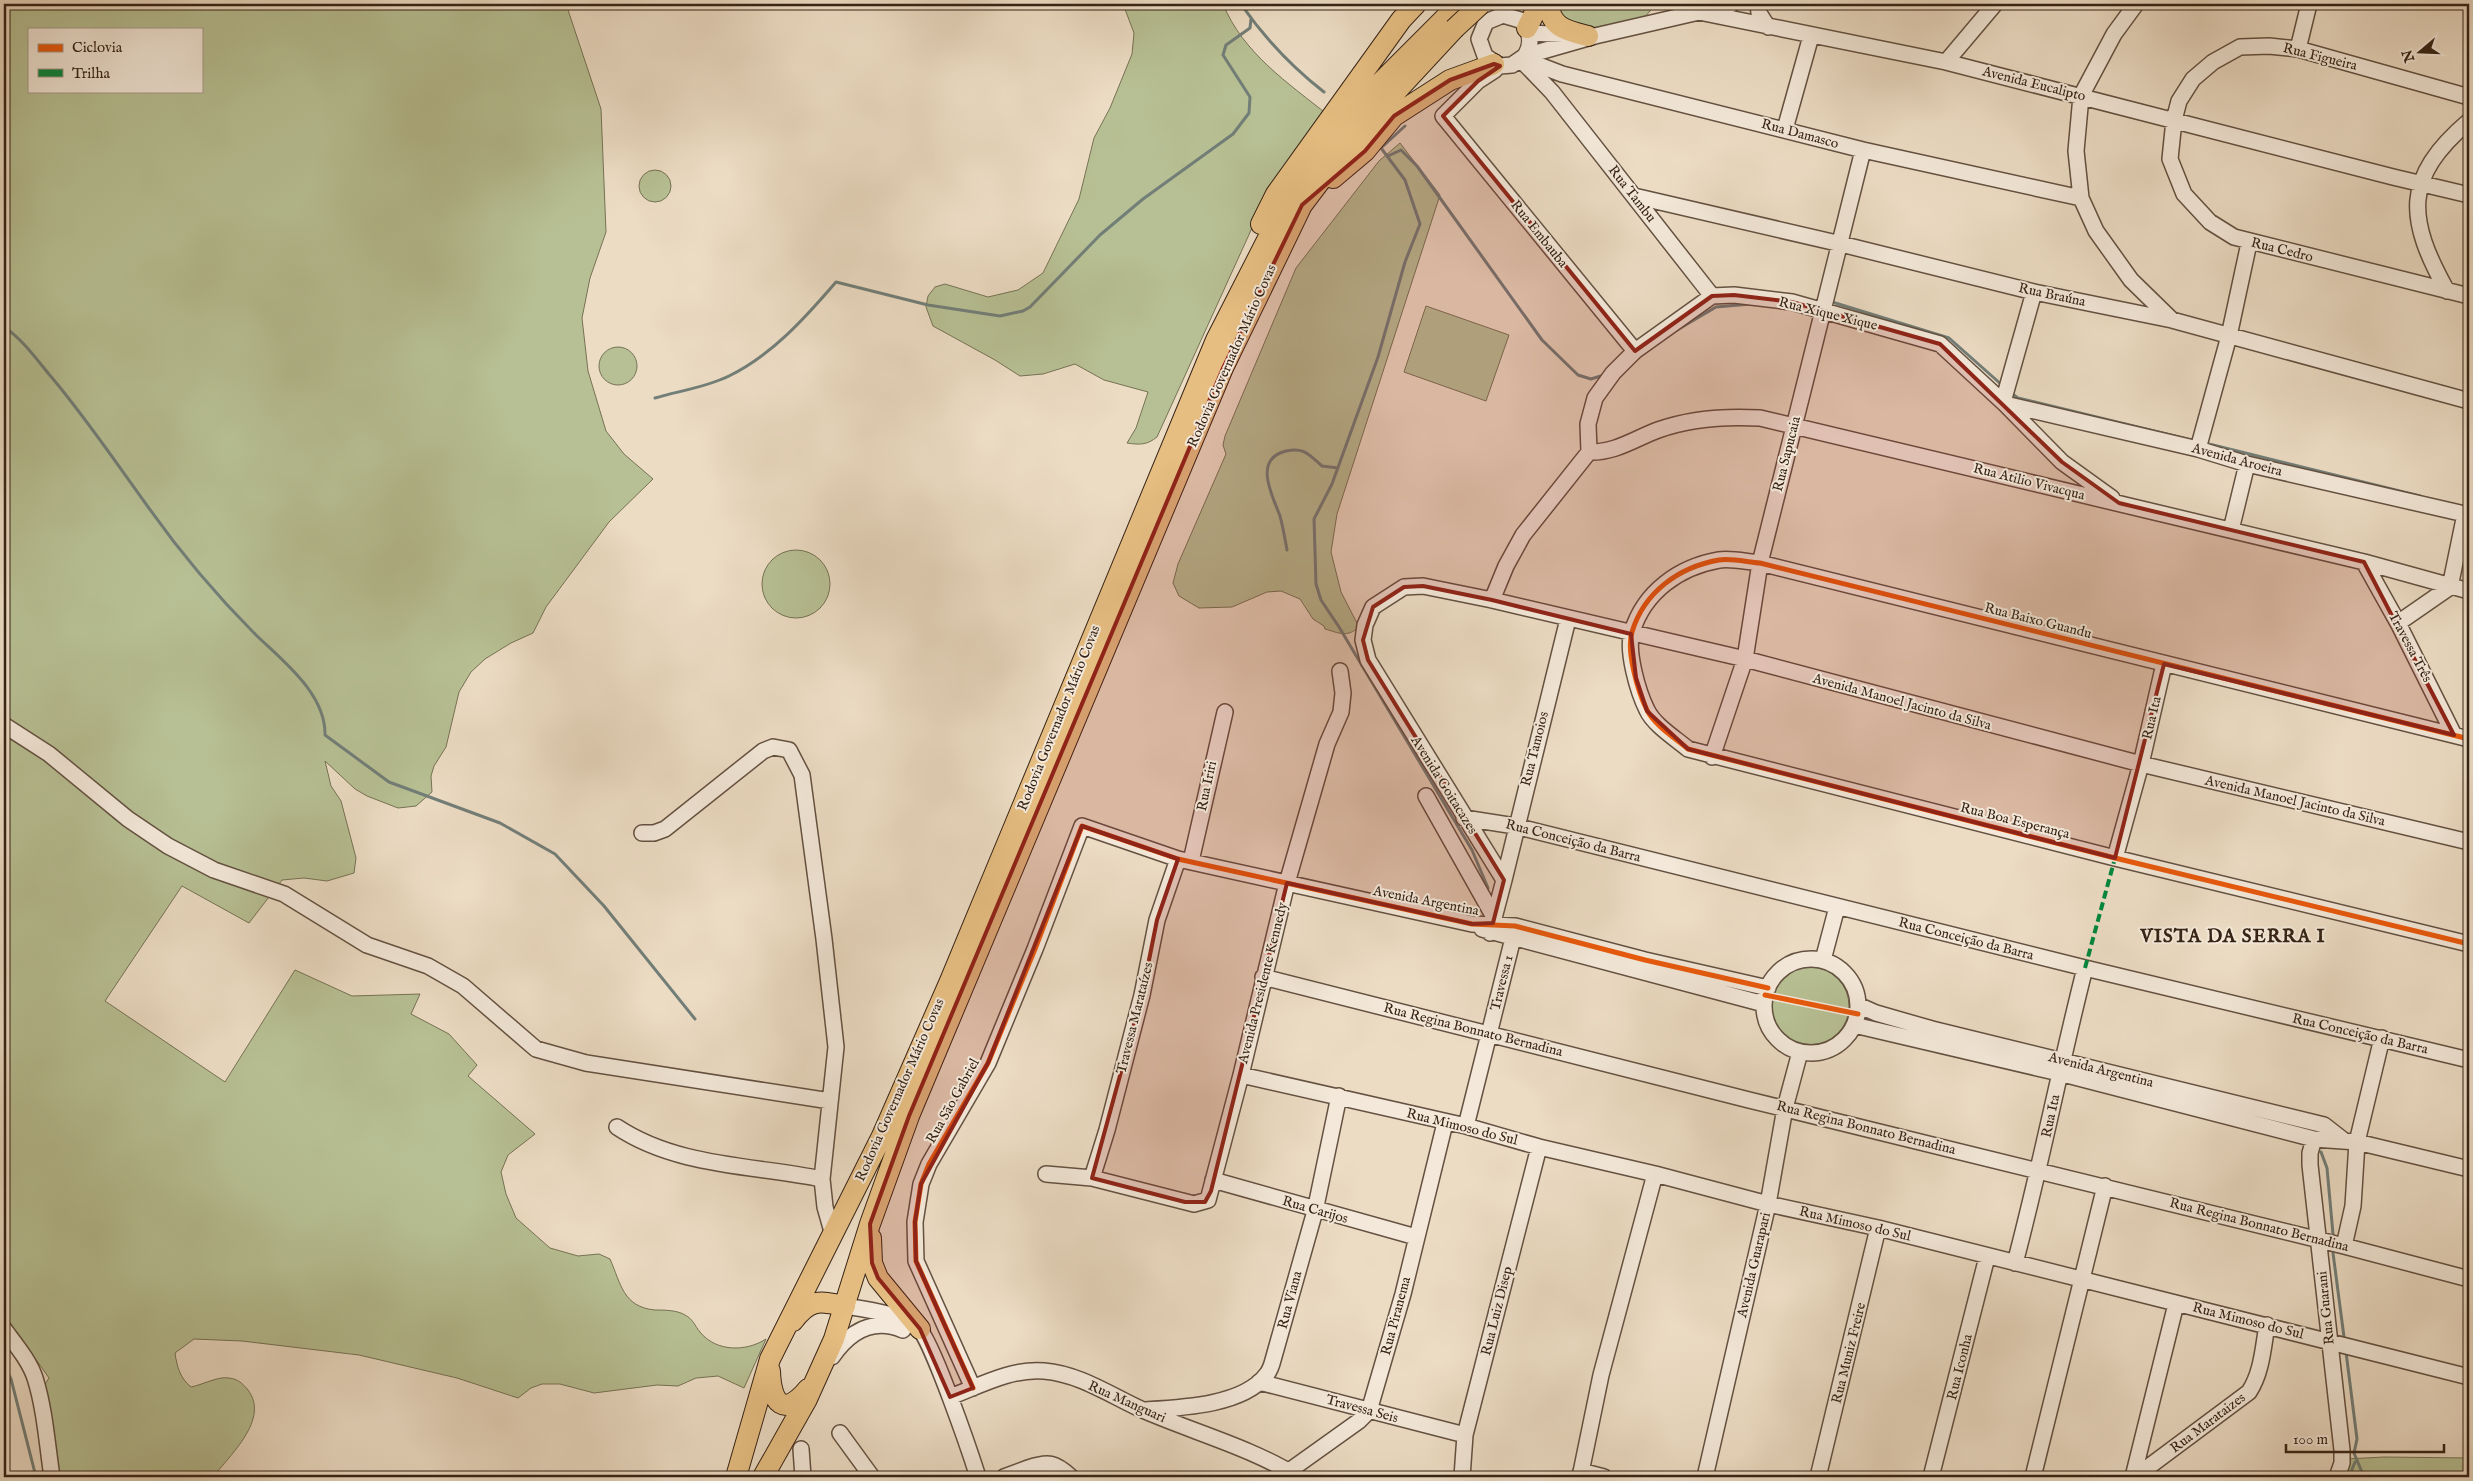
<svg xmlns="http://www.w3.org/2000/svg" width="2473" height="1481" font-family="'IM FELL English',serif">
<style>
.green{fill:#b7c094;stroke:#767254;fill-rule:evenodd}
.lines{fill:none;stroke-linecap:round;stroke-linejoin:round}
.stream{stroke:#727e78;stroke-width:3}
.minor-casing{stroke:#645141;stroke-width:18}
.major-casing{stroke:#362315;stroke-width:22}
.minor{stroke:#f3e8d9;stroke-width:15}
.major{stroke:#e6be82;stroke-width:20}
.major-bridge-casing{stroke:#362315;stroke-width:22;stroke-linecap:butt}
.major-bridge{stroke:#e6be82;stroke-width:20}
.quiet{stroke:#00873e;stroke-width:4;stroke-dasharray:8 4;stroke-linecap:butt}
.cycleway-casing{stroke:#f3e8d9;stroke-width:8}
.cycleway{stroke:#e8590c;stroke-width:5}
.marked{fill:#8f2418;fill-opacity:0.2;stroke:#8f2418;stroke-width:4;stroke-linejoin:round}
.labels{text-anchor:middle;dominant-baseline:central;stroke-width:4;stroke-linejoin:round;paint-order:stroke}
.street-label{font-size:14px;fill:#362315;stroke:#f3e8d9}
.district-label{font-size:19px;font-weight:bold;letter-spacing:1px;fill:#362315;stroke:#f3e8d9}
</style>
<rect width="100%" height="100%" fill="#ecdcc4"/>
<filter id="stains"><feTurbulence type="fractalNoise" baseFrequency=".004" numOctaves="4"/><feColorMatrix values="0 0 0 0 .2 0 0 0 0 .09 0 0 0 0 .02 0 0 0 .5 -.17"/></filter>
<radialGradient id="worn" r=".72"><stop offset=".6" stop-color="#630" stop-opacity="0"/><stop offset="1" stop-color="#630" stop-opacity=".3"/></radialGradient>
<path class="green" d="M 4,4 L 566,4 L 601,109 L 606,232 L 590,278 L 582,318 L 588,371 L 606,431 L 624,454 L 653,479 L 609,522 L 546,607 L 533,633 L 511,643 L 485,659 L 471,672 L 459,692 L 446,747 L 434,766 L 431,776 L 432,792 L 416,806 L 398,808 L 367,796 L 355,789 L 325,761 L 331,786 L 341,801 L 356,858 L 354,873 L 327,881 L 304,878 L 282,880 L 249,923 L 182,886 L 105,1001 L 225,1082 L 295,970 L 352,996 L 420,994 L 411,1014 L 449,1034 L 477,1065 L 468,1076 L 535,1134 L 508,1155 L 501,1172 L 506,1194 L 516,1218 L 550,1248 L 578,1256 L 599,1254 L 610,1259 C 621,1284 623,1307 655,1310 C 664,1310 677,1310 685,1315 C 693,1319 695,1326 700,1332 C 716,1352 746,1352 766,1339 L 744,1388 L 718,1376 L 696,1378 L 678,1386 L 657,1385 L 594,1393 L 560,1384 L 542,1384 L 531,1388 L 518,1398 L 457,1378 L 359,1355 L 242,1341 L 194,1339 L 175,1353 C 177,1367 180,1378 191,1387 C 202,1385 218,1376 229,1378 C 238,1379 242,1383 248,1390 C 270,1419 230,1455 213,1477 L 48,1477 L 35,1401 L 49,1378 L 4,1314 ZM 29,29 L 201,29 L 201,91 L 29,91 Z
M 1123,4 L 1223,4 C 1243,53 1288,83 1328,115 L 1262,206 L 1157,437 C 1147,445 1140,445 1127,443 L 1136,428 L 1148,392 L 1104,380 L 1075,364 L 1043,374 L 1020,376 L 995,360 L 933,326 L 926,307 L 928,296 L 935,287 L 945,284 L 988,297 L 1018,290 L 1043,273 L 1079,199 L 1094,138 L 1110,108 L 1132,54 L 1134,33 Z
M 1555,4 L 1686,4 L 1655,5 L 1644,18 L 1592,28 L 1564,22 Z
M 1400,143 L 1440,195 L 1337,514 L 1331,552 L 1341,592 L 1359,627 C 1347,638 1339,633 1325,629 L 1324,626 L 1313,619 L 1300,599 L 1281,591 L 1267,592 L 1232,607 L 1199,608 L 1179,596 L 1173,583 L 1178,564 L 1226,454 L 1223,445 L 1225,436 L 1296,268 L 1379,161 Z
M639 186a16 16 0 1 1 32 0a16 16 0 1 1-32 0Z
M 1426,306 L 1509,335 L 1486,401 L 1404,372 Z
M599 366a19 19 0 1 1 38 0a19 19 0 1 1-38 0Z
M762 584a34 34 0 1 1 68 0a34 34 0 1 1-68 0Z
M1771 1006a39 39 0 1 1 78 0a39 39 0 1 1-78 0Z
M 2384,1457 L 2469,1458 L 2469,1477 L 2341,1477 L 2346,1459 Z"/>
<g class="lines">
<path class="stream" d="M 1241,4 C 1265,39 1291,66 1324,92
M 1405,126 L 1381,148 L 1405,180 L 1420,224 L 1405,262 L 1378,357 L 1332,484 L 1314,519 L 1316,584 L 1321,600 L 1339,627 L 1472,850 L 1488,888
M 1388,156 L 1401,150 L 1417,166 L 1542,340 L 1578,375 L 1591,379 L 1604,375
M 1832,302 L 1949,338 L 2002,385
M 4,327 C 22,339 34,356 48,373 C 84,415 114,460 146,504 C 179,551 216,595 256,635 C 283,661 326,694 325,735 L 389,782 L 500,823 L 555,854 L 604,906 L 695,1019
M 1672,333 L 1716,307 L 1751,304
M 2011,393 L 2018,398 L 2187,439
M 655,398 C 679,391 707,387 729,376 C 772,355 805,318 836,282 L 928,305 L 1000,316 L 1023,311 L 1030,307 L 1100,235 L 1143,199 L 1233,134 L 1249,113 L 1250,97 L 1223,55 L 1226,45 L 1250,28 L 1251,19
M 2205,443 L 2420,496
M 1287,550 C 1285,539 1283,527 1280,516 C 1273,497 1252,459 1286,451 C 1305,447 1309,455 1322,466 L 1338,468
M 2321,1152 L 2327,1168 L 2333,1234
M 2333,1253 L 2344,1337
M 2346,1352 L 2357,1439 L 2354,1453 L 2364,1477
M 4,1366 L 11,1379 L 36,1477
M 2349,1477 L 2355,1462"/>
<g class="minor-casing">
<path id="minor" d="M 1758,4 L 1759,13 L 1768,27
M 2136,4 L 2114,34 L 2081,96 L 2076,151 L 2081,198 L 2096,231 L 2131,280 L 2172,320
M 1705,11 L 1732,4
M 1529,33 L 1574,35
M 2298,49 L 2309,4
M 1525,56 C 1533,43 1531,31 1520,20 L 1503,15 L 1486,22 L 1479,39 L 1485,56 L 1500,66 L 1512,65 L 1525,56 L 1595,36 L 1699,12 L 1946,62 L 2393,177 L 2469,195
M 1523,59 L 1562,74 L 1863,150 L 2081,198
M 1522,61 L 1552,92 L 1712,296
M 1946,62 L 1995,4
M 1495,70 L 1478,81 L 1443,116 L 1635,351
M 2469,97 L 2298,49 L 2269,46 L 2240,47 L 2213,62 L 2193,79 L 2179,101 L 2174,120 L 2170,159 L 2184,194 L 2210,222 L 2234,237 L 2469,296
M 1785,129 L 1811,36
M 1634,196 L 1841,244 L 2034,292 L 2172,320 L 2469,401
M 2447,291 C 2407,219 2402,178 2469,121
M 2003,402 L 2034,292
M 2005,404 L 2198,449 L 2247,464 L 2469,515
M 2198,449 L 2229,336 L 2249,243
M 1589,452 C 1615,453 1634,439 1658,430 C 1691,418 1724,416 1760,418 L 2364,562 L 2469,591
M 2231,530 L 2247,464
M 2364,562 L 2398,623 L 2454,735
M 1492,600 L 1506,566 L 1523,535 L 1589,452 L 1588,424 L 1595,398 L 1613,373 L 1635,351 L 1712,296 L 1734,295 L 1792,302 L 1940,344 L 2005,404 L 2062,462 L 2112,498
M 2398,623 L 2450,587 L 2465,514
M 4,725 L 49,754 L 128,819 L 168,846 L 214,870 L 284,894 L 367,945 L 428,966 L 463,986 L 536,1049 L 586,1063 L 830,1101
M 2469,739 L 1760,563 C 1747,562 1731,558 1719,560 C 1679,567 1644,592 1632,632 C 1626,651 1638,692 1647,710 C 1654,725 1675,738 1688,749 L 2115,858 L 2469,944
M 1712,757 L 1745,659 L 1760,563 L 1863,150
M 1426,796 L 1494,917
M 1464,818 L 1515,826 L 2085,968 L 2469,1060
M 642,833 L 654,833 L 665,829 L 763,751 L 773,747 L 789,750 L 802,775 L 824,939 L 836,1047 L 822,1179 L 825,1207 L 833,1235
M 2115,858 L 2141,764 L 2164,664
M 1191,861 L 1225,712
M 1504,880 L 1568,619
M 1482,929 L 1764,1004
M 1490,933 L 1504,880 L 1368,660 L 1363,640 L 1365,625 L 1373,607 L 1404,587 L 1423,586 L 1492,600 L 1745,659 L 2141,764 L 2469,842
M1764 1006a47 47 0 1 1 94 0a47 47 0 1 1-94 0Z
M 1823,960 L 1837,907
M 1263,977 L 1749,1100 L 2344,1246 L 2469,1279
M 1858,1005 L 1876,1013 L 1932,1029 L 2324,1125 L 2342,1139
M 1854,1025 L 2059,1073 L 2314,1139 L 2357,1142 L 2469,1169
M 1241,1075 L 1466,1126 L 1539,1147 L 1655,1174 L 1768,1204 L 1878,1228 L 2469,1377
M 1466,1126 L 1515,930
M 617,1127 C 677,1167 753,1165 822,1179
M 2314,1139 L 2310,1153 L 2310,1165 L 2342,1450 L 2342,1463 L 2337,1477
M 1046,1174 L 1092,1178 L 1194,1204 L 1208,1200 L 1241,1075 L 1287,883 L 1327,744 L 1341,712 L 1343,693 L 1340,671
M 1092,1178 L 1107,1130 L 1142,995 L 1157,920 L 1178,859
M 1213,1180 L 1416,1237
M 2344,1246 L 2353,1206 L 2357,1142 L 2382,1038
M 2015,1263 C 2041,1165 2060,1066 2085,968
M 845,1306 C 870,1310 897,1313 918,1328 C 931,1337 971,1455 978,1477
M 4,1329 C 15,1344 29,1360 35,1378 C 45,1410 47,1444 52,1477
M 832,1357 C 849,1332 873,1317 903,1330
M 1259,1382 L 1465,1435
M 973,1388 L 916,1261 L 915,1222 L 921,1184 L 929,1164 L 988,1063 L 1035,949 L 1082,826 L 1178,859 L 1472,924 L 1515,926 L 1645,960 L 1768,988
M 950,1397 C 979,1386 1012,1368 1044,1371 C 1081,1374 1113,1397 1145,1411 C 1196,1433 1252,1448 1298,1477
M 1143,1410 C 1179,1408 1244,1406 1267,1374 C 1270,1370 1272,1364 1273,1360 L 1315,1211 L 1339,1096
M 840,1433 L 872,1477
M 801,1449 L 803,1477
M 1028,1468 C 1048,1461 1055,1462 1071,1477
M 1289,1471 L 1359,1421 L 1369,1411 L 1403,1294 L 1445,1123
M 1581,1471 L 1604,1477
M 1004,1477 L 1028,1468 L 1033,1477
M 1462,1477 L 1465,1435 L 1539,1147
M 1580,1477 L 1601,1375 L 1655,1174
M 1705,1477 L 1768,1204 L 1785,1108 L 1800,1052
M 1818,1477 L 1878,1228
M 1931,1477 L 1987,1257
M 2033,1477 L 2105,1186
M 2133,1477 L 2176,1304
M 2135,1477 L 2249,1392 C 2262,1372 2263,1348 2267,1325"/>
</g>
<g class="major-casing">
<path id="major" d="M 1549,4 C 1550,28 1568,31 1588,36
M 1527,28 L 1539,4
M 1333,178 L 1365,151 L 1394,116 L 1450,80 L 1494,64
M 1261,224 L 1276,194 L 1401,20 L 1416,4
M 871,1238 L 872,1263 L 878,1278 L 920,1329
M 793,1321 C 810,1298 820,1301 845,1306
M 770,1371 C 771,1404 784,1418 808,1389
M 736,1477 L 770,1359 L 882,1136 L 950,981 L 1216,340 L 1283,209 L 1342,127 L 1372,91 L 1459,4
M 763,1477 L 807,1399 L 834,1339 L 870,1224 L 909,1116 L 1223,368 L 1290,230 L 1302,205 L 1352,139 L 1454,29"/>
</g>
<use href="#minor" class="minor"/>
<use href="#major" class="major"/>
<g class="major-bridge-casing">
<path id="major-bridge" d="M 1454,29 L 1481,4"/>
</g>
<use href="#major-bridge" class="major-bridge"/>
<path class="quiet" d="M 2085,968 L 2115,858"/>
<g class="cycleway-casing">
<path id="cycleway" d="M 2469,739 L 1760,563 C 1747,562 1731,558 1719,560 C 1679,567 1644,592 1632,632 C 1626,651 1638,692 1647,710 C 1654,725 1675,738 1688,749 L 2115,858 L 2469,944
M 1765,995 L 1858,1014
M 973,1388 L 916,1261 L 915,1222 L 921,1184 L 929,1164 L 988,1063 L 1035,949 L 1082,826 L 1178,859 L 1472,924 L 1515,926 L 1645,960 L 1768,988"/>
</g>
<use href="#cycleway" class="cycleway"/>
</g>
<path class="marked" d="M 1494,64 L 1500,66 L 1478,81 L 1443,116 L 1635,351 L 1712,296 L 1734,295 L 1792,302 L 1940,344 L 2062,462 L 2119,503 L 2364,562 L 2454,735 L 2164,664 L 2115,858 L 1688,749 L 1647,711 L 1636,678 L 1631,634 L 1492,600 L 1423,586 L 1404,587 L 1373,607 L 1363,640 L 1368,660 L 1504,880 L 1493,923 L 1472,924 L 1287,883 L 1211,1191 L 1205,1202 L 1185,1202 L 1092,1178 L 1142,995 L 1157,920 L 1178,859 L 1082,826 L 988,1063 L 921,1184 L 915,1222 L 916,1261 L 973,1388 L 950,1397 L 920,1329 L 878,1278 L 872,1263 L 870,1224 L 909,1116 L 1223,368 L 1302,205 L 1365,151 L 1394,116 L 1450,80 Z"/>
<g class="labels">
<g class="street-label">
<text transform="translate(2320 57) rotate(14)">Rua Figueira</text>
<text transform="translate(2034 84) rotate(14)">Avenida Eucalipto</text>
<text transform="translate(1800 134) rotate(15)">Rua Damasco</text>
<text transform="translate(1632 194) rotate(52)">Rua Tambu</text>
<text transform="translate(1539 234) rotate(51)">Rua Embauba</text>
<text transform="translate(2282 250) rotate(14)">Rua Cedro</text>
<text transform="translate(2052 295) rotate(12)">Rua Braúna</text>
<text transform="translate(1828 314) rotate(14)">Rua Xique Xique</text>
<text transform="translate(1232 356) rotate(-66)">Rodovia Governador Mário Covas</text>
<text transform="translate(1787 454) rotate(-76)">Rua Sapucaia</text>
<text transform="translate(2237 460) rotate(15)">Avenida Aroeira</text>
<text transform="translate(2029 482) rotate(14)">Rua Atilio Vivacqua</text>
<text transform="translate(2038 621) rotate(14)">Rua Baixo Guandu</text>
<text transform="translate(2410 647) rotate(62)">Travessa Três</text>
<text transform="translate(1902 702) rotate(15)">Avenida Manoel Jacinto da Silva</text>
<text transform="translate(1059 718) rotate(-68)">Rodovia Governador Mário Covas</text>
<text transform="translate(2152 718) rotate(-77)">Rua Ita</text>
<text transform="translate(1535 749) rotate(-76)">Rua Tamoios</text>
<text transform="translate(1444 785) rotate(58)">Avenida Goitacazes</text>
<text transform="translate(1207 786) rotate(-78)">Rua Iriri</text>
<text transform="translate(2295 801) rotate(13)">Avenida Manoel Jacinto da Silva</text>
<text transform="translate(2015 821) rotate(14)">Rua Boa Esperança</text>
<text transform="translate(1573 841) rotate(14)">Rua Conceição da Barra</text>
<text transform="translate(1426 901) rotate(11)">Avenida Argentina</text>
<text transform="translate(1966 939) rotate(14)">Rua Conceição da Barra</text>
<text transform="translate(1263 983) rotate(-76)">Avenida Presidente Kennedy</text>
<text transform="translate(1502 983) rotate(-76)">Travessa 1</text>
<text transform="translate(1135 1018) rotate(-76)">Travessa Marataízes</text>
<text transform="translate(1473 1030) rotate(14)">Rua Regina Bonnato Bernadina</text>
<text transform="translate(2360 1034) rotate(13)">Rua Conceição da Barra</text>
<text transform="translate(2101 1070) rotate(14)">Avenida Argentina</text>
<text transform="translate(900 1090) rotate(-66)">Rodovia Governador Mário Covas</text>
<text transform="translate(953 1101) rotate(-61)">Rua São Gabriel</text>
<text transform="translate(2051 1116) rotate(-78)">Rua Ita</text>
<text transform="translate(1462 1127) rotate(14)">Rua Mimoso do Sul</text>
<text transform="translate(1866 1128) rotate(14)">Rua Regina Bonnato Bernadina</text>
<text transform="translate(1315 1210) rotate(16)">Rua Carijos</text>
<text transform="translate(1855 1224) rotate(13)">Rua Mimoso do Sul</text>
<text transform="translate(2259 1225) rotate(14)">Rua Regina Bonnato Bernadina</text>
<text transform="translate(1754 1265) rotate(-77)">Avenida Guarapari</text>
<text transform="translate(1290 1300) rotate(-75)">Rua Viana</text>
<text transform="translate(2326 1308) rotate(-96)">Rua Guarani</text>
<text transform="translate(1497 1311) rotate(-76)">Rua Luiz Disep</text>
<text transform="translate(1396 1316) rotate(-75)">Rua Piranema</text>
<text transform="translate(2248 1321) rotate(14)">Rua Mimoso do Sul</text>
<text transform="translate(1849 1353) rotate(-76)">Rua Muniz Freire</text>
<text transform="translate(1960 1367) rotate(-76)">Rua Iconha</text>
<text transform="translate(1127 1402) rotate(24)">Rua Manguari</text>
<text transform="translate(1362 1409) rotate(15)">Travessa Seis</text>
<text transform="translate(2208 1423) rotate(-37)">Rua Marataizes</text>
</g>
<g class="district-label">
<text x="2233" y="937">VISTA DA SERRA I</text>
</g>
</g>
<rect width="2473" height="1481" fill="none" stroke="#ecdcc4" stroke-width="20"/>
<rect x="5" y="5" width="2463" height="1471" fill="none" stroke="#362315" stroke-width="2.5"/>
<rect x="10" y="10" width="2453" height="1461" fill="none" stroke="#362315"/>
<rect x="28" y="28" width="175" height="65" fill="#f3e8d9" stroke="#a7998b"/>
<rect x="38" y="44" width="25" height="8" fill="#e8590c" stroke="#a7998b"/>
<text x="72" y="52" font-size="15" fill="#362315">Ciclovia</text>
<rect x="38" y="69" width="25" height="8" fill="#00873e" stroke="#a7998b"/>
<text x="72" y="78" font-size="15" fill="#362315">Trilha</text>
<g transform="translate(2420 52) rotate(251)" stroke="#f3e8d9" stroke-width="4" paint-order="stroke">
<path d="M0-4L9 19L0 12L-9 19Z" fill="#362315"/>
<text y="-8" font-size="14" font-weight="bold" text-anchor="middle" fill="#362315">N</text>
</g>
<path d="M2286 1444v8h158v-8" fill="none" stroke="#362315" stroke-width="2.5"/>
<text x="2293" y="1444" font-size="15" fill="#362315" stroke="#f3e8d9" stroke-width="4" paint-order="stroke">100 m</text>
<rect width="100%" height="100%" filter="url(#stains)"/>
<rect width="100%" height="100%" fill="url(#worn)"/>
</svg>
